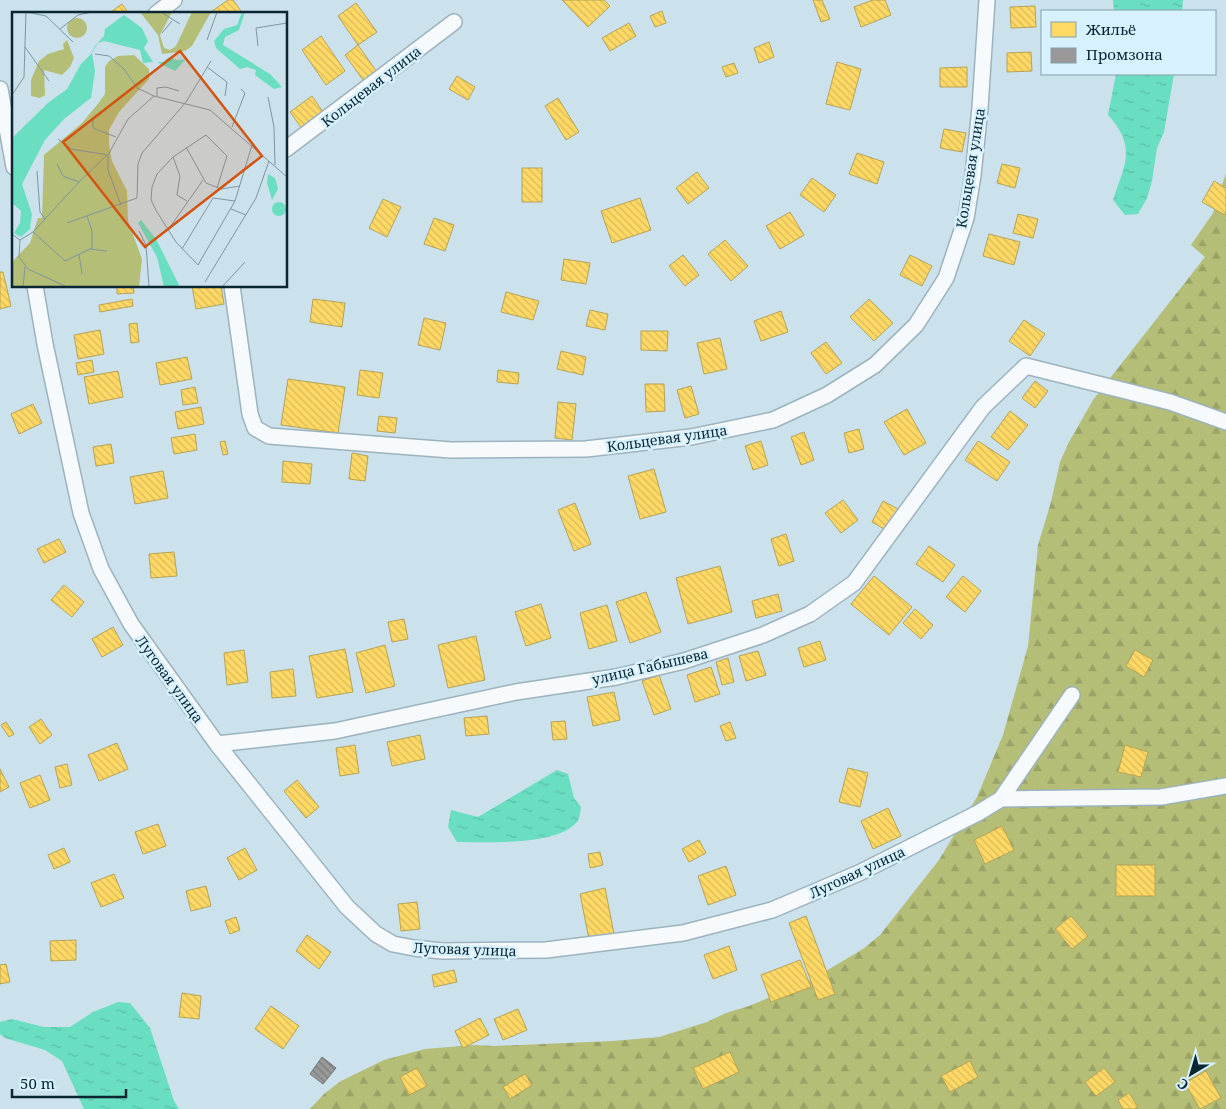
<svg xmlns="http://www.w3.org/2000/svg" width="1226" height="1109" font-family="'Noto Serif',serif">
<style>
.forest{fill:url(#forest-firs)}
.water{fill:url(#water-ripples)}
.homes{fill:url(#homes-back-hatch);stroke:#b5a356}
.industry{fill:url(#industry-back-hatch);stroke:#6e767a}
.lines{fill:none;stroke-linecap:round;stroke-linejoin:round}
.street-casing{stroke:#9cb3be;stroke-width:18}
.street{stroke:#f7fafc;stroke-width:15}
.labels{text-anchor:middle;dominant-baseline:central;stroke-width:5;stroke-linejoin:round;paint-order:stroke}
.street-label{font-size:14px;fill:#092632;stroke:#d7f1fe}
.inset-road{fill:none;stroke:#7d96a2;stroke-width:1}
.view{fill:#d25410;fill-opacity:0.15;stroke:#d25410;stroke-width:2.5}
.inset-edge{fill:none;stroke:#092632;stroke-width:2.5}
</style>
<defs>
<pattern id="forest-firs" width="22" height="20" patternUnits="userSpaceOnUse" patternTransform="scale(1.25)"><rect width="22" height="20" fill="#b5be76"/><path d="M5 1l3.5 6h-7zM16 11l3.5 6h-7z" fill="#9aa367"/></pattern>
<pattern id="water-ripples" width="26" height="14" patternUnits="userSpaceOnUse" patternTransform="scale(1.25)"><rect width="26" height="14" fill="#6adec1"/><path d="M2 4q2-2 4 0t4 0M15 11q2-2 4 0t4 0" fill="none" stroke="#5bbea6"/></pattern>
<pattern id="homes-back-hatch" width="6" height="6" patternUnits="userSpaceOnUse" patternTransform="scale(1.25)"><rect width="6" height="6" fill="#ffd966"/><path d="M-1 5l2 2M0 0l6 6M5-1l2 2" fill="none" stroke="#d9ba59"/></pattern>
<pattern id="industry-back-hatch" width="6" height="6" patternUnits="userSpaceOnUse" patternTransform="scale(1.25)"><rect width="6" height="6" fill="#999"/><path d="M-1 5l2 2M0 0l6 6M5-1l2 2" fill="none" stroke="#7b7d7d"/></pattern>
</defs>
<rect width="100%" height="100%" fill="#cbe1ec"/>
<path class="forest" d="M 1226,173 L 1226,1109 L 310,1109 L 325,1093 L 341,1081 L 384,1060 L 425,1049 L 473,1045 L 495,1046 L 613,1041 L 659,1037 L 707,1022 L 726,1013 L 749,1006 L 809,981 L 863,949 L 880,935 L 939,860 L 977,797 L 1003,735 L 1028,646 L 1038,545 L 1051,502 L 1060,462 L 1069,442 L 1093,400 L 1205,257 L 1191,245 L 1213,213 Z"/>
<path class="water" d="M 1113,0 L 1183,0 L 1182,11 L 1114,11 Z
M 1116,74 L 1174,74 L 1164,132 L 1157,148 L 1152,181 L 1147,198 L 1138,214 L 1125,215 L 1113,200 C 1125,164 1137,147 1108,115 Z
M 557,770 L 568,774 L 574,798 L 581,807 C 580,812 580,818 577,822 C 557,846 487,842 457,842 L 448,827 L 451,810 L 478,817 Z
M 118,1002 L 130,1003 L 150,1028 L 174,1101 L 179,1109 L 84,1109 L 62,1061 L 45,1050 L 5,1038 L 0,1034 L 0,1022 L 12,1019 L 44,1027 L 70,1027 L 93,1012 Z"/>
<path class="homes" d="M 228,0 L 233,0 L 243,14 L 208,14 Z
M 562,0 L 604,0 L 610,6 L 588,27 Z
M 813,0 L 822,0 L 830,19 L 821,22 Z
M 873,0 L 885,0 L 891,15 L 861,27 L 854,7 Z
M 356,3 L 377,32 L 358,45 L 338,16 Z
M 122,4 L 129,14 L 108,14 Z
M 1035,6 L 1036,27 L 1011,28 L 1010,7 Z
M 662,11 L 666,23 L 655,27 L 650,16 Z
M 629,23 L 636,36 L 610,51 L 602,38 Z
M 321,36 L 345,71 L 326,85 L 302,50 Z
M 769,42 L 774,57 L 759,63 L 754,48 Z
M 358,45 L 379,75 L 366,84 L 345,55 Z
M 1031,52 L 1032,71 L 1007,72 L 1007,53 Z
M 837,62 L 861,69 L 850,110 L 826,104 Z
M 734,63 L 738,73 L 726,77 L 722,67 Z
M 967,67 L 967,87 L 940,87 L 940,68 Z
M 457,76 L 475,87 L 468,100 L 449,89 Z
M 312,96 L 327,118 L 305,133 L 290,112 Z
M 558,98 L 579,132 L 566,140 L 545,106 Z
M 944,129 L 966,133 L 962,152 L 940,148 Z
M 857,153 L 884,162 L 877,184 L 849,174 Z
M 1002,164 L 1020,168 L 1015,188 L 997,183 Z
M 522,168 L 542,168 L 542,202 L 522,202 Z
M 697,172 L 709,188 L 688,204 L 676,188 Z
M 812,178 L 836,195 L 824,212 L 800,195 Z
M 1214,181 L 1226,188 L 1226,213 L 1225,215 L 1202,202 Z
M 640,198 L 651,230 L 612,243 L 601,211 Z
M 383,199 L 401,207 L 387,237 L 369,228 Z
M 790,212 L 804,235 L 780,249 L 766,226 Z
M 1018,214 L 1038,219 L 1033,238 L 1013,233 Z
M 434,218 L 454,225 L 445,251 L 424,244 Z
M 989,234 L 1020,242 L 1014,265 L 983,256 Z
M 725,240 L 748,266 L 731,281 L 708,254 Z
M 683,255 L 699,275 L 685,286 L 669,266 Z
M 910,255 L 932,266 L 922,286 L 900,275 Z
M 564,259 L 590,263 L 586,284 L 561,280 Z
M 0,272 L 3,272 L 11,306 L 0,309 Z
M 117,286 L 133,286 L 134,293 L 117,294 Z
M 192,286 L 221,286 L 224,304 L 196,309 Z
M 506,292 L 539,301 L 533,320 L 501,312 Z
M 132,299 L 133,306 L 100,312 L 99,305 Z
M 313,299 L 345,303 L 342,327 L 310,322 Z
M 869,299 L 893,323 L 874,341 L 850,317 Z
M 590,310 L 608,314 L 605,330 L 586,326 Z
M 781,311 L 788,332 L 761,341 L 754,321 Z
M 424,318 L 446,323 L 440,350 L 418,345 Z
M 1024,320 L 1045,334 L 1030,356 L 1009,341 Z
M 137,323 L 139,342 L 131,343 L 129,324 Z
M 100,330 L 104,354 L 78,359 L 74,335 Z
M 641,331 L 668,331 L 667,351 L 641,350 Z
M 720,338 L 727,369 L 704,374 L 697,343 Z
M 826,342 L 842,363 L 826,374 L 811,353 Z
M 561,351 L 586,357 L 583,375 L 557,369 Z
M 187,357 L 192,379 L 160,385 L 156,363 Z
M 92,360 L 94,372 L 78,375 L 76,363 Z
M 360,370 L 383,373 L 379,398 L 357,395 Z
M 498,370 L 519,373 L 518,384 L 497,382 Z
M 118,371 L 123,397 L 89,404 L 84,377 Z
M 288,379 L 345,387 L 338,433 L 281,425 Z
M 1035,381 L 1048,391 L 1035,408 L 1022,398 Z
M 645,384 L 664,384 L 665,411 L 646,412 Z
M 691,386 L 699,414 L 685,418 L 677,390 Z
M 195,387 L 198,403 L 183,405 L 181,390 Z
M 558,402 L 576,404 L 572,440 L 555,438 Z
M 33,404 L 42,423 L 19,434 L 11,414 Z
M 201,407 L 204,424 L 178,429 L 175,412 Z
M 907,409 L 926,443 L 904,455 L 884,422 Z
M 1010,411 L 1028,425 L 1008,450 L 991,437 Z
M 379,416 L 397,418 L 395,433 L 377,431 Z
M 859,429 L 864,449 L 849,453 L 844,433 Z
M 804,432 L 814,460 L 801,465 L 791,437 Z
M 195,434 L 197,450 L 174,454 L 171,438 Z
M 225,441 L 228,454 L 223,455 L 220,442 Z
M 761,441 L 768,465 L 753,470 L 745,446 Z
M 978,441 L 1010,462 L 997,481 L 965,460 Z
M 111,444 L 114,463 L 96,466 L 93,447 Z
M 352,453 L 368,456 L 365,481 L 349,479 Z
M 283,461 L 312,464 L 310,484 L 282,482 Z
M 654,469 L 666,512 L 640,519 L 628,476 Z
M 163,471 L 168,498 L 135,504 L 130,477 Z
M 843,500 L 858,520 L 841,533 L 825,513 Z
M 883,501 L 898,509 L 886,530 L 872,522 Z
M 575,503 L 591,544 L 574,551 L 558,510 Z
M 786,534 L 794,561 L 779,566 L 771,539 Z
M 59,539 L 66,552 L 44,563 L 37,549 Z
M 929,546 L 955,565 L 943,582 L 916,564 Z
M 174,552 L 177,576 L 151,578 L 149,554 Z
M 720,566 L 732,612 L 688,624 L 676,578 Z
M 874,576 L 912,607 L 889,635 L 851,604 Z
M 963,576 L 981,591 L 965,612 L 946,597 Z
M 64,585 L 84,602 L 72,617 L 51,600 Z
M 646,592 L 661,632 L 630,643 L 616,602 Z
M 778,594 L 782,611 L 756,618 L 752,601 Z
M 541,604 L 551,638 L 526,646 L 515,612 Z
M 607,605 L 617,641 L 589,649 L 580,613 Z
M 915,609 L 933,625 L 921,639 L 903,623 Z
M 404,619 L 408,639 L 392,642 L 388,622 Z
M 113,627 L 123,645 L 102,657 L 92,639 Z
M 476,636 L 485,680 L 448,688 L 438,645 Z
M 820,641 L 826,660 L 804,667 L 798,648 Z
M 385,645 L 395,686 L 366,693 L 356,653 Z
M 345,649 L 353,692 L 317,698 L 309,656 Z
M 244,650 L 248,682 L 227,685 L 224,653 Z
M 1135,650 L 1153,660 L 1144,677 L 1126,666 Z
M 758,651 L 766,675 L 746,681 L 739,656 Z
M 728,658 L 734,682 L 722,685 L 716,662 Z
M 711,667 L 720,694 L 695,702 L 687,675 Z
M 293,669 L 296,696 L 272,698 L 270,672 Z
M 659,675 L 671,709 L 654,715 L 642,681 Z
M 614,692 L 620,720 L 593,726 L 587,697 Z
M 487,716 L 489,734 L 466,736 L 464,718 Z
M 41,719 L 52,735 L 40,744 L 29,727 Z
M 565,721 L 567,739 L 553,740 L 551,722 Z
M 6,722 L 14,734 L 9,737 L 1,725 Z
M 730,722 L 736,738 L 726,741 L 720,726 Z
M 420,735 L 425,759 L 392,766 L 387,742 Z
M 117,743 L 128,769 L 99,781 L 88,755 Z
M 355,745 L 359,773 L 340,776 L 336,748 Z
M 1125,745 L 1148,752 L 1141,777 L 1118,772 Z
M 67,764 L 72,785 L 60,788 L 55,767 Z
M 848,768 L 868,773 L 860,807 L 839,802 Z
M 0,769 L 9,787 L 0,792 Z
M 40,775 L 50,800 L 30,808 L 20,783 Z
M 297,780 L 319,807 L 306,818 L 284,791 Z
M 888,808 L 901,836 L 873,849 L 861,821 Z
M 158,824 L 166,846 L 143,854 L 135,832 Z
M 1002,826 L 1014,850 L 985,864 L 974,840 Z
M 699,840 L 706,853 L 689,862 L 682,849 Z
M 64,848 L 70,862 L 54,869 L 48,855 Z
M 245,848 L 257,870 L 239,880 L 227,858 Z
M 600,852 L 603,865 L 590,868 L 588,854 Z
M 1116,865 L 1155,865 L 1155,896 L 1116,896 Z
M 726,866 L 736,895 L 708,905 L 698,876 Z
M 114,874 L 124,898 L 101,907 L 91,883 Z
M 206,886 L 211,906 L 191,911 L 186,891 Z
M 605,888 L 614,934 L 589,939 L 580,894 Z
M 417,902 L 420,929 L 401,931 L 398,904 Z
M 806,916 L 835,994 L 818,1000 L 789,923 Z
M 1071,916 L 1088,936 L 1072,949 L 1055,929 Z
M 236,917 L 240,930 L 230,934 L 225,921 Z
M 307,935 L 331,952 L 319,969 L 296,951 Z
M 76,940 L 76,960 L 51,961 L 50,941 Z
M 729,946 L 737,970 L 713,979 L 704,955 Z
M 800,960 L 811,987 L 771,1002 L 761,975 Z
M 6,964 L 10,982 L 0,984 L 0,965 Z
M 454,970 L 457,982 L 434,987 L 432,975 Z
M 182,993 L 201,996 L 199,1019 L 179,1017 Z
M 271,1006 L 299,1026 L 283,1049 L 255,1029 Z
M 518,1009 L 527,1030 L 503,1040 L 494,1019 Z
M 480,1018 L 489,1035 L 463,1048 L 455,1031 Z
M 730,1052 L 739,1072 L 703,1089 L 693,1068 Z
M 970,1061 L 978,1077 L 950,1092 L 941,1076 Z
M 417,1068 L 427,1086 L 409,1095 L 400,1077 Z
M 1104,1068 L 1115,1082 L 1096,1096 L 1085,1082 Z
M 1206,1071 L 1221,1098 L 1200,1109 L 1185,1083 Z
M 525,1074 L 532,1085 L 510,1099 L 503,1087 Z
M 1129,1093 L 1138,1107 L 1134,1109 L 1123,1109 L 1118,1100 Z"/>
<path class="industry" d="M 322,1057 L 336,1068 L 323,1084 L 310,1074 Z"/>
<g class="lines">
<g class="street-casing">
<path id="street" d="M 156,14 L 174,0
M 0,89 L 14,167
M 286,149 L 454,22
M 35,286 L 45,344 L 81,513 L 101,569 L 131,624 L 217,744 L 347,907 L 376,934 L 393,944 L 414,948 L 442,951 L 546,950 L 683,933 L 772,910 L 859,873 L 978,813 L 1001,799 L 1072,695
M 232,286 L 250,414 L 255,428 L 269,436 L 451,450 L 586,449 L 691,437 L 773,420 L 827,395 L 875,365 L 916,325 L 946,278 L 966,218 L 973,175 L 980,108 L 987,0
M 217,744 L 335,731 L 516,692 L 616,677 L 684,661 L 763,635 L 810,614 L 854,583 L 983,407 L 1026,366 L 1170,402 L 1226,422
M 1001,799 L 1161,797 L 1226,786"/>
</g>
<use href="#street" class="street"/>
</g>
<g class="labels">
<g class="street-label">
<text transform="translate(371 86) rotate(-38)">Кольцевая улица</text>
<text transform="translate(970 168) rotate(-81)">Кольцевая улица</text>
<text transform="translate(667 438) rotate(-8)">Кольцевая улица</text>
<text transform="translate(650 666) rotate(-13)">улица Габышева</text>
<text transform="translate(170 679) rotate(54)">Луговая улица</text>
<text transform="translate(857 872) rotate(-25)">Луговая улица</text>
<text transform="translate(465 949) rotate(2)">Луговая улица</text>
</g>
</g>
<g transform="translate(12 12)">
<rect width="275" height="275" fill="#cbe1ec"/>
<path d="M 128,0 L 160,0 L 148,23 L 152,36 L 158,38 L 164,34 L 180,0 L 199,0 L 180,34 L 173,39 L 150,42 L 146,23 ZM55 16a10 10 0 1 1 20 0a10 10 0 1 1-20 0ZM 55,28 L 62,46 L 58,55 L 50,63 L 32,58 L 33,83 L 28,86 L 19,84 L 19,68 L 27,49 L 36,42 L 52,37 L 51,32 ZM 122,43 L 137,57 L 137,67 L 107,100 L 97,118 L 97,132 L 100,149 L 115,179 L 116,209 L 130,247 L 127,275 L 0,275 L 0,250 L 18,231 L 26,206 L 30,206 L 32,143 L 70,111 L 85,93 L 93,82 L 93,55 L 97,49 L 106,44 Z" fill="#b5be76"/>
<path d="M 230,0 L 233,0 L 227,18 L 213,25 L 211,33 L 258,62 L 270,75 L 262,77 L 243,63 L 244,58 L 235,55 L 228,57 L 204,36 L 202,29 L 212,17 L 225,13 ZM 112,3 L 130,16 L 136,29 L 132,36 L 141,50 L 131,51 L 128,38 L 92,29 L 86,31 L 80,41 L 83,59 L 79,86 L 52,107 L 33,128 L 10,172 L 20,202 L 18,217 L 9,225 L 2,221 L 8,211 L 9,199 L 0,191 L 0,126 L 37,90 L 55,77 L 69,52 L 79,42 L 83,34 L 92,24 L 93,17 ZM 157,45 L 165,48 L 174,47 L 163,59 L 145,50 L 151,50 ZM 256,162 L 263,166 L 266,177 L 260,188 L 255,171 ZM260 197a7 7 0 1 1 14 0a7 7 0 1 1-14 0ZM 129,208 L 144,227 L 168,275 L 152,275 L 145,245 L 126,211 Z" fill="#6adec1"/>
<path class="inset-road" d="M 15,0 L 34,4 L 61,30M 149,0 L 168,12M 48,17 L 66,3 L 80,0M 150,21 L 160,9M 195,28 L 205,0M 246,34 L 244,16 L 275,11M 13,35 L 37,69M 83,42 L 97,44 L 112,57 L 125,76 L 142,84M 195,55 L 215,70 L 213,84M 0,83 L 12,65 L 14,0M 145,84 L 145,76 L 154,75 L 167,79M 256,85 L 262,115 L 263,153M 81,107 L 81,116 L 104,125M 220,115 L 233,81 L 229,77M 46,127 L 59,137 L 96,143M 174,135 L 194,171 L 209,177 L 228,174M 161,145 L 168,164 L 165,183 L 175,189M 45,152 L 51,164 L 67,170 L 21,220 L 53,249 L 80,236 L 80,219 L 75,204M 25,159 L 28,200 L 33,207M 67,170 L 95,143M 205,176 L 215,144 L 194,123 L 161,145 L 145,162 L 140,175 L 139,188 L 145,200 L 164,230 L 186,253 L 223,189 L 240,133M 109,193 L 96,158 L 96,143 L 116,107 L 142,84 L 198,98 L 275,165M 219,197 L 234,203M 55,211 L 125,186 L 126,152 L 130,141 L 174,90 L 199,49M 156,218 L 191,168M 127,219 L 134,233 L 137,275M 0,222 L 8,228 L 7,245 L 16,257 L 55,275M 8,228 L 21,220M 78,237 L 95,239M 170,237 L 201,186 L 223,189M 67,242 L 70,262M 193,270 L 244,186 L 257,149M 11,275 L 13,255M 210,275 L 233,250"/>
<path class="view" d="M 168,39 L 250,144 L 133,235 L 51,130 Z"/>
<rect width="275" height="275" class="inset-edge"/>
</g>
<rect x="1041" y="10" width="175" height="65" fill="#d7f1fe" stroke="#85a0ac"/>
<rect x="1051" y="22" width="25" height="15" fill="#ffd966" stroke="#85a0ac"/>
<text x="1086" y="35" font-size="15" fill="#092632">Жильё</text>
<rect x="1051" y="48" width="25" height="15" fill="#999999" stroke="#85a0ac"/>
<text x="1086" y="60" font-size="15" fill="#092632">Промзона</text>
<g transform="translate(1191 1074) rotate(218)" stroke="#d7f1fe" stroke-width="4" paint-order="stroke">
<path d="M0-4L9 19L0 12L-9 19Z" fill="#092632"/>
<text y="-8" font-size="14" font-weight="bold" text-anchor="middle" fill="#092632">С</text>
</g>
<path d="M12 1089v8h114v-8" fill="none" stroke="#092632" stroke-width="2.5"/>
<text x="20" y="1089" font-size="15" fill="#092632" stroke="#d7f1fe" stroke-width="4" paint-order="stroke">50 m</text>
</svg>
